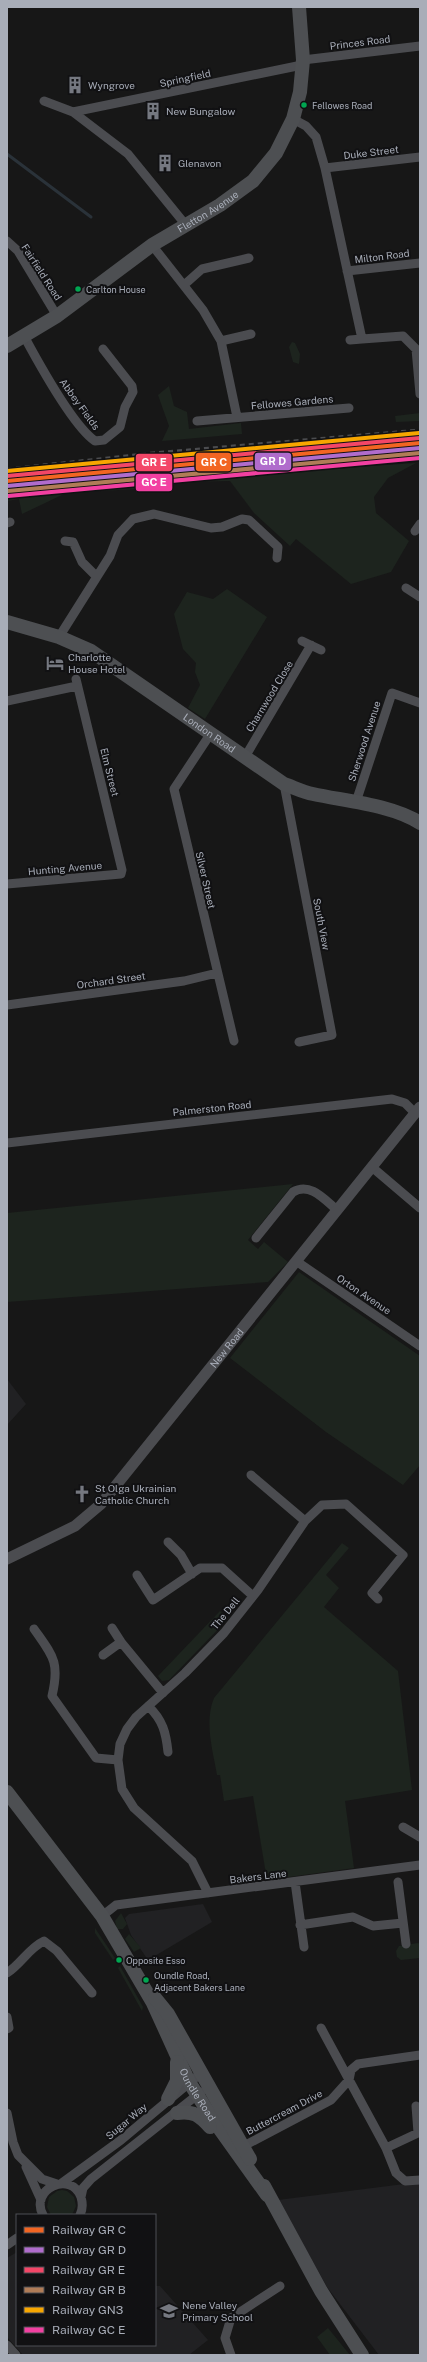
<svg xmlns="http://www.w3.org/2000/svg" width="427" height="2362" font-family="'Public Sans',sans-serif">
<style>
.built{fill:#212123}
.green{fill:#1d241e}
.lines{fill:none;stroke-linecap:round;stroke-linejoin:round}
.stream{stroke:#2a3239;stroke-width:3}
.minor{stroke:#4b4c50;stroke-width:9}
.tertiary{stroke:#4b4c50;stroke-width:11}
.primary{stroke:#4d4f52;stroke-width:14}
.rail{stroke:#4b4c4f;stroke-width:3;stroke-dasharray:5 4;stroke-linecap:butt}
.rail-1-casing{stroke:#111113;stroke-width:7}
.rail-2-casing{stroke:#111113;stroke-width:7}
.rail-3-casing{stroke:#111113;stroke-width:7}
.rail-4-casing{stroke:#111113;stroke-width:7}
.rail-5-casing{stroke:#111113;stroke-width:7}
.rail-6-casing{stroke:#111113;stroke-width:7}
.rail-1{stroke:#f26522;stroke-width:4}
.rail-2{stroke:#b06ccc;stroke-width:4}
.rail-3{stroke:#f34667;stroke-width:4}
.rail-4{stroke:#b07c57;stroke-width:4}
.rail-5{stroke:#f7a600;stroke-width:4}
.rail-6{stroke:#f240a1;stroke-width:4}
.bus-dot{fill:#00a651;stroke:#111113;stroke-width:1.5}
.labels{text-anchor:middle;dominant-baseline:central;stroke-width:4;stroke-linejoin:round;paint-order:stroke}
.bus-label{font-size:9px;fill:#a8adb8;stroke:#111113;text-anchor:start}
.street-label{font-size:10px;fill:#a8adb8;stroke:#111113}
.poi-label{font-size:10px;fill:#a8adb8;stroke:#111113;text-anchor:start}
.line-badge{stroke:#111113;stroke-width:1.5}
.badge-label{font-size:11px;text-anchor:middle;font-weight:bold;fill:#fff}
</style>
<rect width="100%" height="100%" fill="#171717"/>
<path class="built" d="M 7,1379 L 26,1404 L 7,1425 Z
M 203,1904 L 212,1922 L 148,1960 L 131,1935 L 125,1918 L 129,1914 Z
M 420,2182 L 420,2355 L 379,2355 L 327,2287 L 278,2200 Z
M 17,2252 L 17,2345 L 155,2345 L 155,2286 L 160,2286 L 208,2340 L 189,2355 L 23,2355 L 7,2337 L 7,2258 Z"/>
<path class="green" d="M 292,342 L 295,343 L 300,354 L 299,364 L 293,362 L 289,347 Z
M 169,386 L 174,406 L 187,412 L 189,429 L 241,423 L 242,434 L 162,441 L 169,426 L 158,395 Z
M 420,413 L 420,421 L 396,422 L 395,416 Z
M 416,463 L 388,478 L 374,497 L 376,513 L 409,541 L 391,572 L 351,584 L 296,539 L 290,546 L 254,513 L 230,481 L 174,482 L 171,487 L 66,493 L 22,514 L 19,499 L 7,501 L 7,493 L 55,487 Z
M 227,589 L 267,617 L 205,719 L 188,708 L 200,685 L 195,672 L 196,663 L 183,649 L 174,614 L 187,592 L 213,599 Z
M 293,1184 L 248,1240 L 258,1249 L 264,1242 L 288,1262 L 268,1282 L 7,1302 L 7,1213 Z
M 299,1272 L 420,1356 L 420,1465 L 403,1485 L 326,1432 L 230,1358 Z
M 342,1543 L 349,1548 L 326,1575 L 339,1588 L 324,1607 L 398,1671 L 412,1790 L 345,1801 L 354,1868 L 267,1880 L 253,1796 L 224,1801 L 220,1775 L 217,1775 C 213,1751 204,1722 214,1698 Z
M 220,1611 L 228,1619 L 169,1680 L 162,1681 L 158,1676 Z
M 121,1913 L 127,1924 L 123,1929 L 117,1929 L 115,1921 Z
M 95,1928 L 115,1958 L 113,1960 L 95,1933 Z
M 129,1934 L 141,1948 L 134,1952 L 125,1939 Z
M 418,1943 L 420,1944 L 420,1958 L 401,1960 L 397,1957 L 396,1951 L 399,1946 Z
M 120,1966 L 143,2007 L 142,2011 L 118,1968 Z
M 62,2190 L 67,2191 L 74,2197 L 76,2206 L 72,2215 L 51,2215 L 47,2207 L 49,2197 L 57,2191 Z
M 328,2328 L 350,2355 L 330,2355 L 317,2337 Z"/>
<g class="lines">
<path class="stream" d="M 7,154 L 91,217"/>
<path class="minor" d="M 303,60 L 420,46
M 44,101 L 73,112 L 128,154 L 185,224
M 73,112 L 302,65
M 293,119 L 306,126 L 316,137 L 325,168 L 362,339 L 403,336 L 416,349 L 420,394
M 325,168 L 420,157
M 7,241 L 18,251 L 57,316
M 152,245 L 203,310 L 221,341 L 237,417
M 347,271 L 420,263
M 184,285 L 202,269 L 249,258
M 24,336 C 38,362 72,425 95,441 L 104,440 L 120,427 L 125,407 L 133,392 L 132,386 L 103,349
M 350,340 L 362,339
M 221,341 L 251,334
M 197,421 L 349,408
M 7,523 L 10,522
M 415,531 L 420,524
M 65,541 L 73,542 L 82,562 L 96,576
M 406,588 L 420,597
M 59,637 L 110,556 L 118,535 L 133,519 L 154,514 L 211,528 L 222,527 L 242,519 L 249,520 L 278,547 L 277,558
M 302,641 L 321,650
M 7,701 L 77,686
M 211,733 L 174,789 L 234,1041
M 245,757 L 311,645
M 284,784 L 332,1035 L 299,1042
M 356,802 L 392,693 L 420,703
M 7,884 L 121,874 L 122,870 L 76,679
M 7,1005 L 184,981 L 217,973
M 7,1143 L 392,1099 L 405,1103 L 415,1113
M 373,1168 L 420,1208
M 256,1238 L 293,1192 C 310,1182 324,1199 337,1210
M 296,1261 L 420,1346
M 251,1475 L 305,1521
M 168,1542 L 181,1555 L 192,1574
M 137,1575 L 153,1600 L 200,1568 L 222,1568 L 253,1596
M 112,1628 L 121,1642
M 34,1629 C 53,1656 60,1662 52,1696 L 96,1758 L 118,1760
M 103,1655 L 121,1642 L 163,1693
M 148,1706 C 163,1720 166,1733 168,1752
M 403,1827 L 420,1837
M 295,1882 L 304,1947
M 398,1882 L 406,1944
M 208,1893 L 192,1861 L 134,1808 L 122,1789 L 118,1760 L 120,1744 L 127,1729 L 136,1717 L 185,1673 L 224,1633 L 258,1590 L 305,1521 L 322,1505 L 346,1504 L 403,1555 L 372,1593 L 378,1599
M 102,1916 L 116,1905 L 420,1865
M 300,1925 L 353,1917 L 373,1926 L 403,1923
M 7,1973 C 21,1964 29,1948 44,1941 L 57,1951 L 92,1993
M 7,2017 L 9,2028 L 7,2029
M 321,2028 L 386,2148 L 396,2173 L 405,2181 L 420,2180
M 7,2113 L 13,2142 L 18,2155 L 42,2179 L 57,2184
M 386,2148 L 418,2133 L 416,2106
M 238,2149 L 331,2100 L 349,2080 L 351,2070 L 358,2064 L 420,2055
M 26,2167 L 41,2200
M 62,2183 L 121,2140 L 201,2073
M 81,2197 L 83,2188 L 91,2179 L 201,2092
M 43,2215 C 29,2189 71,2170 81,2197 C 83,2204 83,2209 80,2215
M 7,2245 L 17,2238
M 7,2345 L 16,2355
M 231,2355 L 225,2338 L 231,2318 L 280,2286"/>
<path class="tertiary" id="s1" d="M 7,1559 L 75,1526 L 101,1504 L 420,1107"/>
<g class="primary">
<path id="s2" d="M 7,346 L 57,316 L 152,245 L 220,205 L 253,181 L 276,153 L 293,119 L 300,92 L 303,60 L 299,7"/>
<path id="s3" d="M 7,622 L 59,637 L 91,651 L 284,784 C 293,787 303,792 313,794 C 345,801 393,805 420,823"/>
<path id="s4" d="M 7,1792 L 102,1916 L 153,2003 L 189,2082 L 214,2121 L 267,2195"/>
<path d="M 155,1998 L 168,2014 L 250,2159"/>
<path d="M 168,2099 L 177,2081 L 177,2062"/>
<path d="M 177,2113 C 194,2111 199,2115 210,2127"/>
<path d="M 264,2186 L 321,2291 L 362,2355"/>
</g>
<path class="rail" d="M 7,469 L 153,453 L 420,430
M 7,489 C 143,468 282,462 420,450"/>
<g class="rail-1-casing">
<path id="rail-1" d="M 7,481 L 420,443"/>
</g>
<g class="rail-2-casing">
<path id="rail-2" d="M 7,486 L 420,448"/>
</g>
<g class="rail-3-casing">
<path id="rail-3" d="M 7,476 L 420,438"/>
</g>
<g class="rail-4-casing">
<path id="rail-4" d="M 8,491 L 420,453"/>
</g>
<g class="rail-5-casing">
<path id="rail-5" d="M 7,471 L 419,433"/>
</g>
<g class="rail-6-casing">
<path id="rail-6" d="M 8,496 L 420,458"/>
</g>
<use href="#rail-1" class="rail-1"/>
<use href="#rail-2" class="rail-2"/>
<use href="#rail-3" class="rail-3"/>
<use href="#rail-4" class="rail-4"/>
<use href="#rail-5" class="rail-5"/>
<use href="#rail-6" class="rail-6"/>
</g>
<defs>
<g id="building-bare" transform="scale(1.38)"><path d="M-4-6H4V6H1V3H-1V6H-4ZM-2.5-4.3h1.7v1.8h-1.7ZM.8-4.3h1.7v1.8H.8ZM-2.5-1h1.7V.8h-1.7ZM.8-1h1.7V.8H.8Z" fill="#757880" stroke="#111113" stroke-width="2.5" paint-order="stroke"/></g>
<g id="hotel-bare" transform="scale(1.38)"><path d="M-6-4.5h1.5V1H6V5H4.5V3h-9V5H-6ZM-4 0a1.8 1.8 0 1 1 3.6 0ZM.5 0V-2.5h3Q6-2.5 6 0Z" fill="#757880" stroke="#111113" stroke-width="2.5" paint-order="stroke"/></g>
<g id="church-bare" transform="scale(1.38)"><path d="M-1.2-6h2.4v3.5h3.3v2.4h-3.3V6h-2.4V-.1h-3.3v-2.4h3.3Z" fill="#757880" stroke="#111113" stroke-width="2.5" paint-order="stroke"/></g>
<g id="school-bare" transform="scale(1.38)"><path d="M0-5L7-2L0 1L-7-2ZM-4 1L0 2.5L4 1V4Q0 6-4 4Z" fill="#757880" stroke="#111113" stroke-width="2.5" paint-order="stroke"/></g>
</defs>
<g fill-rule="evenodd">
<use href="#building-bare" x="75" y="85"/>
<use href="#building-bare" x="153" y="111"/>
<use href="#building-bare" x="165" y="163"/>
<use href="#hotel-bare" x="55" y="663"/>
<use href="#church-bare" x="82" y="1494"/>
<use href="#school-bare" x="169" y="2311"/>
</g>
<g class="bus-dot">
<circle cx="304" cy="105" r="3.5"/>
<circle cx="78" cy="289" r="3.5"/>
<circle cx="119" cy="1960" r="3.5"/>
<circle cx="146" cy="1980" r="3.5"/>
</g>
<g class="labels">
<g class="bus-label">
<text x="312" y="105">Fellowes Road</text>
<text x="86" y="289">Carlton House</text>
<text x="126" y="1960">Opposite Esso</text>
<text x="154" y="1975">Oundle Road,<tspan x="154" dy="12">Adjacent Bakers Lane</tspan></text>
</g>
<g class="street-label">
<text transform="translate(360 42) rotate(-7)">Princes Road</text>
<text transform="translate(185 78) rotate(-12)">Springfield</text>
<text transform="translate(371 152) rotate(-7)">Duke Street</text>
<text stroke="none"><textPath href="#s2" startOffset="242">Fletton Avenue</textPath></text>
<text transform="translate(382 256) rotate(-7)">Milton Road</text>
<text transform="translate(42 272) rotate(57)">Fairfield Road</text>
<text transform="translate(292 402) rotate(-5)">Fellowes Gardens</text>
<text transform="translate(80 404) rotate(54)">Abbey Fields</text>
<text transform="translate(269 696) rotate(-59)">Charnwood Close</text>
<text stroke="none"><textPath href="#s3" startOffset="233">London Road</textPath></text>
<text transform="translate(364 741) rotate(-72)">Sherwood Avenue</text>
<text transform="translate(110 772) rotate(76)">Elm Street</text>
<text transform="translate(65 868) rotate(-5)">Hunting Avenue</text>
<text transform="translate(206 880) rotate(77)">Silver Street</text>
<text transform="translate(322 924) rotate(79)">South View</text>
<text transform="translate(111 980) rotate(-8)">Orchard Street</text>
<text transform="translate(212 1108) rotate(-6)">Palmerston Road</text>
<text transform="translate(364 1294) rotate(34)">Orton Avenue</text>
<text stroke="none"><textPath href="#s1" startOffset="310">New Road</textPath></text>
<text transform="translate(225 1613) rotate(-51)">The Dell</text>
<text transform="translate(258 1876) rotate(-7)">Bakers Lane</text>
<text stroke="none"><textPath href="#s4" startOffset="359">Oundle Road</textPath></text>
<text transform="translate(284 2112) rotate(-28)">Buttercream Drive</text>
<text transform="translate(126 2121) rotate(-40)">Sugar Way</text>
</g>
<g class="poi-label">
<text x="88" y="85">Wyngrove</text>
<text x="166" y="111">New Bungalow</text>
<text x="178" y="163">Glenavon</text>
<text x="68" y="657">Charlotte<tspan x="68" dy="12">House Hotel</tspan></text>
<text x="95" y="1488">St Olga Ukrainian<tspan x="95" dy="12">Catholic Church</tspan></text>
<text x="182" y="2305">Nene Valley<tspan x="182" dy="12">Primary School</tspan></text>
</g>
</g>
<g class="line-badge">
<rect x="254" y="452" width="38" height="19" rx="4" fill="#b06ccc"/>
<rect x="195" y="452" width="37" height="20" rx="4" fill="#f26522"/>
<rect x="135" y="453" width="38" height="19" rx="4" fill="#f34667"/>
<rect x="135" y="473" width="38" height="19" rx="4" fill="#f240a1"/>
</g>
<g class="badge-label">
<text x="273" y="465">GR D</text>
<text x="214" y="466">GR C</text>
<text x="154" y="466">GR E</text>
<text x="154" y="486">GC E</text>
</g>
<rect width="427" height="2362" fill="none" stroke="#a8adb8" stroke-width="16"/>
<rect x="16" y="2214" width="140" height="132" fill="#111113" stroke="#4d4f55"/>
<rect x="24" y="2227" width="20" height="6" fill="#f26522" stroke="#4d4f55"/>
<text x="52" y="2234" font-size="12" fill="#a8adb8">Railway GR C</text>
<rect x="24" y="2247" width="20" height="6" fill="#b06ccc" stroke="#4d4f55"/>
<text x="52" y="2254" font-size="12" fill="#a8adb8">Railway GR D</text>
<rect x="24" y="2267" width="20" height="6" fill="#f34667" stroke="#4d4f55"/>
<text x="52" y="2274" font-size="12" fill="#a8adb8">Railway GR E</text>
<rect x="24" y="2287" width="20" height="6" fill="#b07c57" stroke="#4d4f55"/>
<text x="52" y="2294" font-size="12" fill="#a8adb8">Railway GR B</text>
<rect x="24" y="2307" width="20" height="6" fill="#f7a600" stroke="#4d4f55"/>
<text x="52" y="2314" font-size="12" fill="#a8adb8">Railway GN3</text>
<rect x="24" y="2327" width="20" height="6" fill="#f240a1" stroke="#4d4f55"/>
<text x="52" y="2334" font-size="12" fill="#a8adb8">Railway GC E</text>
</svg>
